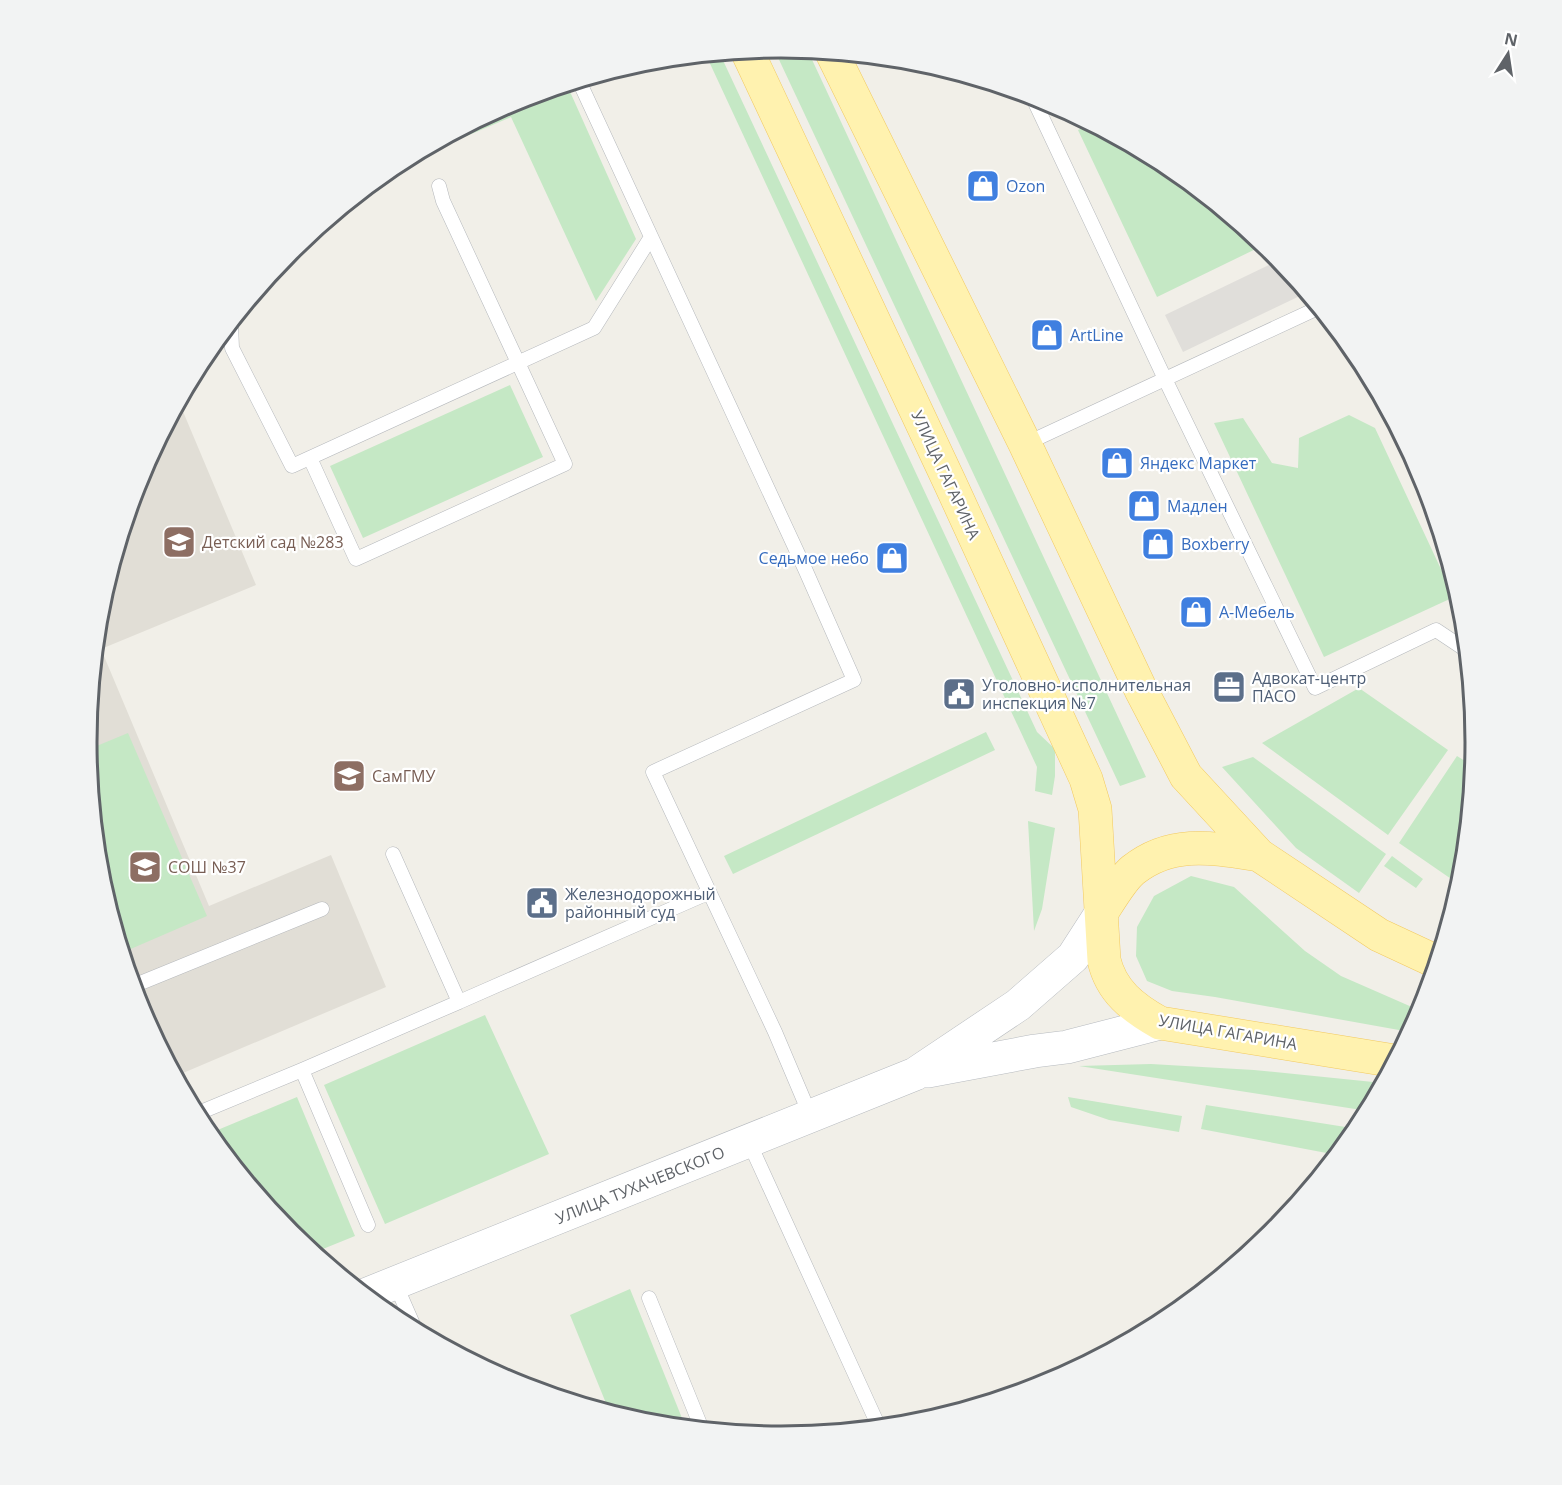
<svg xmlns="http://www.w3.org/2000/svg" width="1562" height="1485" font-family="'Open Sans',sans-serif">
<style>
.industrial{fill:#e0deda}
.education{fill:#e1ded6}
.green{fill:#c5e8c5}
.lines{fill:none;stroke-linecap:round;stroke-linejoin:round}
.lane-casing{stroke:#b5b8bc;stroke-width:15}
.secondary-casing{stroke:#b6babf;stroke-width:34}
.primary-casing{stroke:#f2c960;stroke-width:34}
.lane{stroke:#fff;stroke-width:14}
.secondary{stroke:#fff;stroke-width:33}
.primary{stroke:#fff2af;stroke-width:33}
.labels{text-anchor:middle;dominant-baseline:central;stroke-width:4.5;stroke-linejoin:round;paint-order:stroke}
.shop-label{font-size:16px;fill:#366cbe;stroke:#fff;text-anchor:start}
.street-label{font-size:16px;fill:#5f6368;stroke:#fff}
.education-label{font-size:16px;fill:#785e54;stroke:#fff;text-anchor:start}
.service-label{font-size:16px;fill:#4e5e75;stroke:#fff;text-anchor:start}
.rim{fill:none;stroke:#5f6368;stroke-width:3}
</style>
<rect width="100%" height="100%" fill="#f1efe8"/>
<path class="industrial" d="M 1279,260 L 1306,293 L 1183,352 L 1165,315 Z
M 1360,359 L 1423,477 L 1441,537 Z"/>
<path class="education" d="M 179,402 L 256,585 L 101,649 L 209,906 L 331,855 L 386,987 L 176,1076 L 139,1008 L 100,878 L 87,742 L 100,607 L 140,476 Z"/>
<path class="green" d="M 781,48 L 808,51 L 1146,777 L 1120,786 L 774,49 Z
M 720,54 L 1037,732 L 1055,749 L 1055,776 L 1052,795 L 1035,791 L 1037,767 L 706,55 Z
M 567,85 L 636,239 L 596,301 L 511,117 L 448,144 L 451,135 L 516,101 Z
M 1090,124 L 1167,165 L 1264,245 L 1157,297 L 1078,130 Z
M 510,385 L 543,457 L 363,538 L 330,466 Z
M 1349,415 L 1375,428 L 1454,597 L 1324,657 L 1214,423 L 1243,418 L 1272,463 L 1298,468 L 1299,438 Z
M 1359,688 L 1448,750 L 1388,835 L 1262,743 Z
M 986,732 L 995,750 L 733,874 L 724,856 Z
M 128,733 L 207,916 L 126,951 L 112,918 L 100,878 L 87,750 Z
M 1457,756 L 1473,766 L 1460,885 L 1399,843 Z
M 1253,757 L 1386,854 L 1359,893 L 1296,848 L 1222,767 Z
M 1028,821 L 1055,828 L 1042,909 L 1034,931 Z
M 1392,856 L 1423,879 L 1416,888 L 1384,866 Z
M 1191,876 L 1234,887 L 1305,951 L 1341,976 L 1421,1011 L 1410,1032 L 1215,997 L 1172,991 L 1147,981 L 1136,956 L 1137,927 L 1154,896 Z
M 485,1015 L 549,1154 L 385,1224 L 324,1085 Z
M 1151,1064 L 1254,1070 L 1383,1083 L 1368,1111 L 1079,1066 Z
M 297,1097 L 355,1236 L 313,1253 L 290,1233 L 208,1134 Z
M 1068,1097 L 1182,1116 L 1179,1132 L 1109,1120 L 1071,1107 Z
M 1206,1105 L 1358,1129 L 1337,1155 L 1201,1129 Z
M 630,1289 L 686,1428 L 645,1424 L 610,1413 L 570,1315 Z"/>
<g class="lines">
<g class="lane-casing">
<path id="lane" d="M 579,81 L 805,569 L 854,680 L 653,772 L 775,1032 L 811,1117
M 1032,96 L 1165,379 L 1315,688 L 1436,630 L 1466,650
M 231,324 L 232,348 L 292,466 L 594,328 L 651,237
M 1025,444 L 1318,308
M 310,458 L 356,559 L 565,464 L 443,201 L 439,186
M 133,986 L 322,909
M 459,1002 L 708,893
M 302,1070 L 368,1225
M 196,1114 L 302,1070 L 459,1002 L 393,854
M 749,1142 L 879,1427
M 395,1283 L 416,1331
M 649,1298 L 702,1429"/>
</g>
<g class="secondary-casing">
<path id="secondary" d="M 928,1071 L 1035,1051 L 1067,1047 L 1160,1023
M 365,1295 L 915,1074 L 1018,1005 L 1073,957 L 1102,912"/>
</g>
<g class="primary-casing">
<path id="primary" d="M 747,51 L 950,483 L 1086,779 L 1095,809 L 1104,960 C 1111,991 1133,1008 1160,1023 L 1395,1061
M 832,53 L 1025,444 L 1141,690 L 1186,776 L 1259,855 L 1379,935 L 1437,962
M 1102,912 C 1110,900 1122,879 1133,870 C 1172,839 1214,848 1259,855"/>
</g>
<use href="#lane" class="lane"/>
<use href="#secondary" class="secondary"/>
<use href="#primary" class="primary"/>
</g>
<defs>
<g id="shop-square" transform="scale(1.725)"><rect x="-9" y="-9" width="18" height="18" rx="4" fill="#3f7fe0" stroke="#fff"/><path d="M-5-2.5h2.3a2.7 3.5 0 0 1 5.4 0H5L5.5 6h-11ZM-1.5-2.5h3a1.5 2.3 0 0 0-3 0Z" fill="#fff"/></g>
<g id="school-square" transform="scale(1.725)"><rect x="-9" y="-9" width="18" height="18" rx="4" fill="#8d6e63" stroke="#fff"/><path d="M0-5L7-2L0 1L-7-2ZM-4 1L0 2.5L4 1V4Q0 6-4 4Z" fill="#fff"/></g>
<g id="office-square" transform="scale(1.725)"><rect x="-9" y="-9" width="18" height="18" rx="4" fill="#5c6f8a" stroke="#fff"/><path d="M-6-3h4V-5.5h4V-3h4V5H-6ZM-1-4.5V-3h2v-1.5ZM-6 0V1H6V0Z" fill="#fff"/></g>
<g id="civic-square" transform="scale(1.725)"><rect x="-9" y="-9" width="18" height="18" rx="4" fill="#5c6f8a" stroke="#fff"/><path d="M-.6-6.5H3V-4.5H.6V-3L4-1V1h2V6H-6V1h2V-1L-.6-3ZM-1.2 2.5V6h2.4V2.5Z" fill="#fff"/></g>
<g id="university-square" transform="scale(1.725)"><rect x="-9" y="-9" width="18" height="18" rx="4" fill="#8d6e63" stroke="#fff"/><path d="M0-5L7-2L0 1L-7-2ZM-4 1L0 2.5L4 1V4Q0 6-4 4Z" fill="#fff"/></g>
</defs>
<g fill-rule="evenodd">
<use href="#shop-square" x="983" y="186"/>
<use href="#shop-square" x="1047" y="335"/>
<use href="#shop-square" x="1117" y="463"/>
<use href="#shop-square" x="1144" y="506"/>
<use href="#school-square" x="179" y="542"/>
<use href="#shop-square" x="1158" y="544"/>
<use href="#shop-square" x="892" y="558"/>
<use href="#shop-square" x="1196" y="612"/>
<use href="#office-square" x="1229" y="687"/>
<use href="#civic-square" x="959" y="694"/>
<use href="#university-square" x="349" y="776"/>
<use href="#school-square" x="145" y="867"/>
<use href="#civic-square" x="542" y="903"/>
</g>
<g class="labels">
<g class="shop-label">
<text x="1006" y="186">Ozon</text>
<text x="1070" y="335">ArtLine</text>
<text x="1140" y="463">Яндекс Маркет</text>
<text x="1167" y="506">Мадлен</text>
<text x="1181" y="544">Boxberry</text>
<text x="869" y="558" text-anchor="end">Седьмое небо</text>
<text x="1219" y="612">А-Мебель</text>
</g>
<g class="street-label">
<text transform="translate(946 475) rotate(65)">УЛИЦА ГАГАРИНА</text>
<text transform="translate(1228 1032) rotate(10)">УЛИЦА ГАГАРИНА</text>
<text transform="translate(640 1185) rotate(-22)">УЛИЦА ТУХАЧЕВСКОГО</text>
</g>
<g class="education-label">
<text x="202" y="542">Детский сад №283</text>
<text x="372" y="776">СамГМУ</text>
<text x="168" y="867">СОШ №37</text>
</g>
<g class="service-label">
<text x="1252" y="678">Адвокат-центр<tspan x="1252" dy="18">ПАСО</tspan></text>
<text x="982" y="685">Уголовно-исполнительная<tspan x="982" dy="18">инспекция №7</tspan></text>
<text x="565" y="894">Железнодорожный<tspan x="565" dy="18">районный суд</tspan></text>
</g>
</g>
<path d="M0 0H1562V1485H0ZM97 742a684 684 0 1 1 1368 0a684 684 0 1 1-1368 0Z" fill="#f2f3f3" fill-rule="evenodd"/>
<path class="rim" d="M97 742a684 684 0 1 1 1368 0a684 684 0 1 1-1368 0Z"/>
<g transform="translate(1508 54) rotate(12)" stroke="#ffffff" stroke-width="4.5" paint-order="stroke">
<path d="M0-4.5L10 22L0 15L-10 22Z" fill="#5f6368"/>
<text y="-9" font-size="16" font-weight="bold" text-anchor="middle" fill="#5f6368">N</text>
</g>
</svg>
